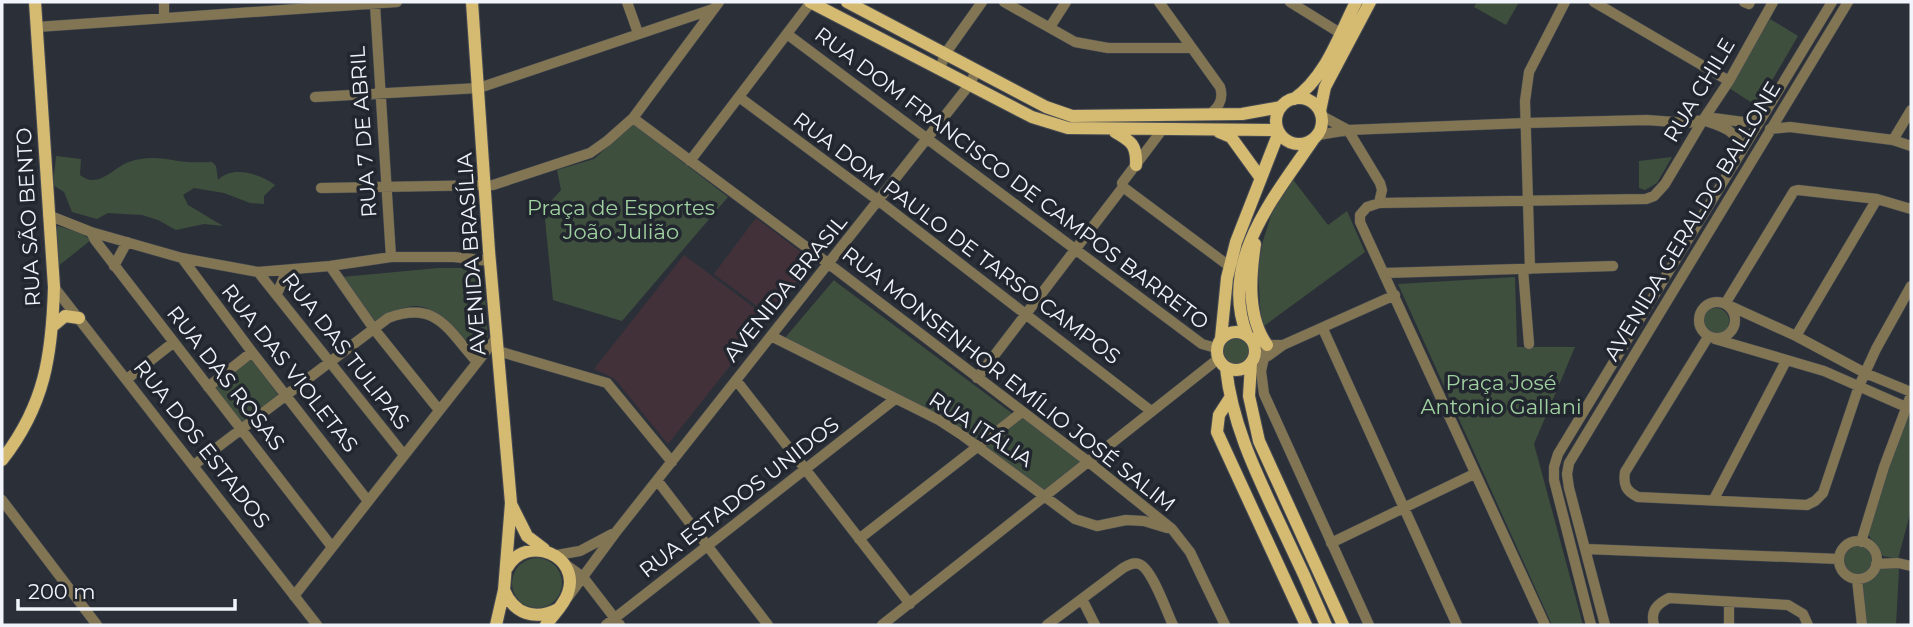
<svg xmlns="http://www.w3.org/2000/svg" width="1913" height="627" font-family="Montserrat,sans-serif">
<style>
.education{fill:#43313a}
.green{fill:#3e4f3e}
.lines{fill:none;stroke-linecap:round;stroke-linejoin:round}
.minor-casing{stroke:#474b53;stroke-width:11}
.major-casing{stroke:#474b53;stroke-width:14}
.minor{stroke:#827553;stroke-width:10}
.major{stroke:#d5ba71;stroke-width:12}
.labels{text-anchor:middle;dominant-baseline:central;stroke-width:7;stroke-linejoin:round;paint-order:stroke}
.street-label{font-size:21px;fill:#f1f4fa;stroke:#22262e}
.park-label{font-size:21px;fill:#a0d1a1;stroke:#22262e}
</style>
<rect width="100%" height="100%" fill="#2b3038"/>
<path class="education" d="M 756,218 L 814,262 L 769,315 L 714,274 Z
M 684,255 L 768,318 L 668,444 L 615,379 L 594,369 Z"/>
<path class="green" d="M 1477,2 L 1519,2 L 1506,25 L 1474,7 Z
M 1770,19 L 1798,36 L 1757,106 L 1729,88 Z
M 633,124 L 728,197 L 622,321 L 553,300 L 544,209 L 561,190 L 557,170 L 594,159 Z
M 56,156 L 81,159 L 80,175 C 98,190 114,167 129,162 C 147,156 160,158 178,161 C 189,163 201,162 212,162 L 216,166 L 218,180 C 233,165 260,174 275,185 L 264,196 L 264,204 L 250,203 L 224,193 L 194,188 L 183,195 L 188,205 L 223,226 L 204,224 L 176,230 L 158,220 L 142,215 L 108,213 L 97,219 L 72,212 L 64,192 L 53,185 Z
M 1672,157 L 1657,183 L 1645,190 L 1639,188 L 1639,161 Z
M 1291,177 L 1328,225 L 1347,211 L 1365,252 L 1264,326 L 1261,323 L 1258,268 L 1263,241 L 1272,212 Z
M 58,226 L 81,233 L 91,240 L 57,267 L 55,228 Z
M 438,268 L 463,268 L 476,274 L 484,283 L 488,338 L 481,348 L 474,350 C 458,335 441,308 417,306 C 403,305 388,316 376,322 L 342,277 Z
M 1515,277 L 1517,347 L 1575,347 L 1534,444 L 1583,625 L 1552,625 L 1398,284 Z
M 834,280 L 836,282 L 1013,414 L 979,440 L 920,407 L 784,339 Z
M1703 321a13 13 0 1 1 26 0a13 13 0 1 1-26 0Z
M1221 351a15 15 0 1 1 30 0a15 15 0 1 1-30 0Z
M 251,359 L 279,396 L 242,423 L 215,387 Z
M 1906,407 L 1911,409 L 1911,510 L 1898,559 L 1883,556 L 1868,534 Z
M 1022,416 L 1086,463 L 1047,494 L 982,446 Z
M1844 560a14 14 0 1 1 28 0a14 14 0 1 1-28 0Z
M512 583a25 25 0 1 1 50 0a25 25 0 1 1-50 0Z
M 1876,564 L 1899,569 L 1896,625 L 1864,625 L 1862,579 L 1870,574 Z"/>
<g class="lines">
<g class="minor-casing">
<path id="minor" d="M 164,2 L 164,18
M 627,2 L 638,33
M 1004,2 L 1075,42 L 1108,48 L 1192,48
M 1159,2 L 1220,87 C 1224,99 1219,107 1210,114
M 1290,2 L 1340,33
M 1594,2 L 1729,81
M 1744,2 L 1749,4 L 1750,2
M 375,5 L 391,257
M 37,27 L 397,2
M 1050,27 L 1066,2
M 787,34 L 1202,344 L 1216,348
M 940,69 L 945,54 L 982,2
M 315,97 L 479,88 L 713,9
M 739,97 L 879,201 L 1151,411
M 1322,116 L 1348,130
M 633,118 L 829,264 L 1090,463 L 1172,529 L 1190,552 L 1225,625
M 1706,121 C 1724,127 1735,130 1742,149
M 1770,129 L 1790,127 L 1893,140 L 1911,146
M 1348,130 L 1380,183 L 1382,190 L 1379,203
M 1318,135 L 1348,130 L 1526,123 L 1647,120 L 1687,123 L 1713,118 L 1743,122 L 1761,117
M 1893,140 L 1911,110
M 690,161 L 811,2
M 1123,187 L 1229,266
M 321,188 L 493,185 L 590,153 L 607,141 L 633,118 L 719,2
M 48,215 L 91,232 L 182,258 L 258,272 L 330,266 L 391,257 L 454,257 L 490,261
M 91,232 L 95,240 L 332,547
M 182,258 L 252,352 L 368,501
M 114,266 L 127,242
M 330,266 L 374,329 L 439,410
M 1523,269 L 1529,344
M 1530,269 L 1525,101 L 1529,72 L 1565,2
M 258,272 L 404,455
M 1385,273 L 1613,266
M 54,287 L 317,625
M 277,294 L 287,270
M1699 320a18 18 0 1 1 36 0a18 18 0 1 1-36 0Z
M 1725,304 L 1794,191 L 1798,190 L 1877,199 L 1911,209
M 1728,305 L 1796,336 L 1865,373 L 1911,392
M 1323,329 L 1457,625
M 771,336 L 939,420 L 962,435 L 1075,519 L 1097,526 L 1126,520 L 1144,521 L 1167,528
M 1796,336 L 1877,199
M 1708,337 L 1625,472 C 1623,485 1626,491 1638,497 L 1807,505 L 1815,501 L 1823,493 L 1859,386 L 1876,349 L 1911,286
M 1251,338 L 1267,345 L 1283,345 L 1395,295
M 1715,339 L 1824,371 L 1906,407
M 1267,345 L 1261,371 L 1264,394 L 1369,625
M 498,351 L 607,383 L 672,462
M 1255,357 L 1268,356 L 1283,345
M 977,378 L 1123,187 L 1122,183 L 1162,130
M 127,379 L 174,342
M 736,380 L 910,604
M 208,387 L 252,352
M 194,465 L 388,318 C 437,300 447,329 477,362
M 657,480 L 768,625
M 1714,499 L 1786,361
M 2,500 L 97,625
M 859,539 L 1022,412
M1839 560a19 19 0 1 1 38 0a19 19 0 1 1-38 0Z
M 1861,542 L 1884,467 L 1911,395
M 1331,543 L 1474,474
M 1586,549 L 1839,559
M 557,555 L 580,551 L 612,534
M 565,564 L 583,577 L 620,625
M 1876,564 L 1898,563 L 1911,566
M 1857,579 L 1862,625
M 294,596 L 497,337
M 568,597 L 616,532 L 970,84 L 975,73 L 969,66
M 1082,599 L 1095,625
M 1729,602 L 1729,625
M 606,625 L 895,399
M 882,625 L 1218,359
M 1047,625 L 1123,568 C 1128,565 1133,562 1139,564 C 1152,568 1167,613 1173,625
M 1545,625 L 1360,222 L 1360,215 L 1367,207 L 1379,203 L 1646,199 L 1654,196 L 1665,184 L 1703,120 L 1729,81 L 1773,2
M 1591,625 L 1554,480 L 1554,467 L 1558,454 L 1832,2
M 1605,625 L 1569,488 L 1567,474 L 1569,463 L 1848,2
M 1654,625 C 1650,611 1657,604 1669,598 L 1788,605 L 1803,614 L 1808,625"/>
</g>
<g class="major-casing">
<path id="major" d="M 472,2 L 489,251 L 511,503 L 504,590 C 514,614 535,621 558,609
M 810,2 L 1032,117 L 1068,128 L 1278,130
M 847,2 L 1046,107 L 1072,116 L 1242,114 L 1281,107
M1276 121a23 23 0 1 1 46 0a23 23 0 1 1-46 0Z
M 1294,99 C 1326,77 1339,35 1356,2
M 1320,111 L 1325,87 L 1370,2
M 1115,132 C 1131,141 1137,145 1136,165
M 1219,132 L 1231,137 L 1260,177
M 1255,244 C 1250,277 1247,317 1267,345
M 53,326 L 65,316 L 79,318
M1217 351a19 19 0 1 1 38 0a19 19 0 1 1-38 0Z
M 1247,335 C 1218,262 1275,196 1313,140
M 1221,338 L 1227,278 L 1236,242 L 1279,132
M 1251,364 L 1249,396 L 1259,441 L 1343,625
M 1226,368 C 1232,425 1257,475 1281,526 C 1297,559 1312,592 1326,625
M 1230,398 L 1219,415 L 1217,432 L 1306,625
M 2,460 C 45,405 52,355 54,287 L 35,2
M 512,506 L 527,536 L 544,549
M 507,568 C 526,533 581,555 568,593 C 564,605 553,615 546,625
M 496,625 L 504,590"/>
</g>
<use href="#minor" class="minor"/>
<use href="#major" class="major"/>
</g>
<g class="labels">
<g class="street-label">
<text transform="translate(1699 90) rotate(-59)">RUA CHILE</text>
<text transform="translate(363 132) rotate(-94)">RUA 7 DE ABRIL</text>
<text transform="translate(1012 178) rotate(37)">RUA DOM FRANCISCO DE CAMPOS BARRETO</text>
<text transform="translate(28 217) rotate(-93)">RUA SÃO BENTO</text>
<text transform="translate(1692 221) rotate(-59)">AVENIDA GERALDO BALLONE</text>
<text transform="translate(957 238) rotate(37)">RUA DOM PAULO DE TARSO CAMPOS</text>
<text transform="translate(471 254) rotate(-94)">AVENIDA BRASÍLIA</text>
<text transform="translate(785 288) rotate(-51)">AVENIDA BRASIL</text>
<text transform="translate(346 351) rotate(52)">RUA DAS TULIPAS</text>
<text transform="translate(290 368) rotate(52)">RUA DAS VIOLETAS</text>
<text transform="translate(226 378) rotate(52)">RUA DAS ROSAS</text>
<text transform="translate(1009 379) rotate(38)">RUA MONSENHOR EMÍLIO JOSÉ SALIM</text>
<text transform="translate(981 429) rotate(33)">RUA ITÁLIA</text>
<text transform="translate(202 444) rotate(52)">RUA DOS ESTADOS</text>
<text transform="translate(739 497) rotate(-38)">RUA ESTADOS UNIDOS</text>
</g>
<g class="park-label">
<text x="621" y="207">Praça de Esportes<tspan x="621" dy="24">João Julião</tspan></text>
<text x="1501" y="382">Praça José<tspan x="1501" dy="24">Antonio Gallani</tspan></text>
</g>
</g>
<rect width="1913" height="627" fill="none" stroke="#f1f4fa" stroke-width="7"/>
<path d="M18 599v10h217v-10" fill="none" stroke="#f1f4fa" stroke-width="3.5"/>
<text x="28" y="599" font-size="21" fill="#f1f4fa" stroke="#22262e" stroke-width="5" paint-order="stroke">200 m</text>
</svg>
